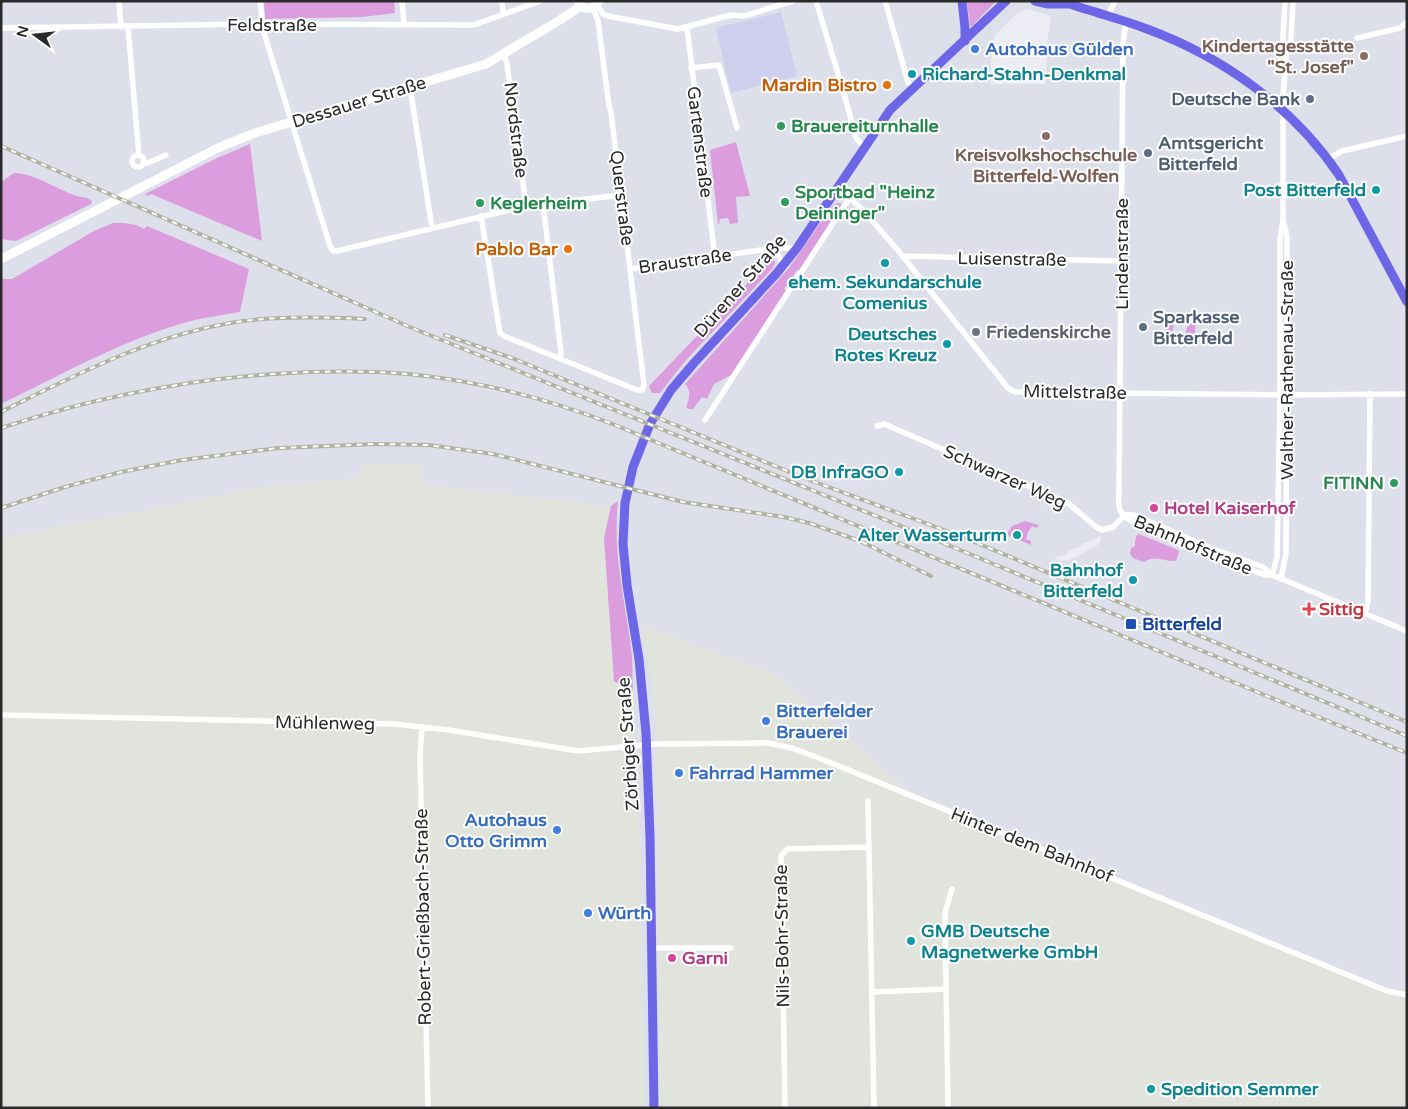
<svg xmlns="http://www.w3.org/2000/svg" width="1408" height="1109" font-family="'Varela Round',sans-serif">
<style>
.industrial{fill:#e0e4dd}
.education{fill:#cecfec}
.green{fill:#db9dde}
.plaza{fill:#ebecf4}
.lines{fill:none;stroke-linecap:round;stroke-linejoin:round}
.street{stroke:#fff;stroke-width:5.5}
.secondary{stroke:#fff;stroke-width:9}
.primary{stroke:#6d66e7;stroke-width:9}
.rail-casing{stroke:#b1b3a0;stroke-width:4}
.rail{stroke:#fff;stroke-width:2;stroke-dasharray:5.5;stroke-linecap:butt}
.shop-dot{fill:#3f7fe0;stroke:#fff;stroke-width:2}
.education-dot{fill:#8d6e63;stroke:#fff;stroke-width:2}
.culture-dot{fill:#0f9aa8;stroke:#fff;stroke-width:2}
.food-dot{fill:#e8710a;stroke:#fff;stroke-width:2}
.service-dot{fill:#5c6f8a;stroke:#fff;stroke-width:2}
.leisure-dot{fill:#2e9e5b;stroke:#fff;stroke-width:2}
.worship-dot{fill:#6b7280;stroke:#fff;stroke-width:2}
.hotel-dot{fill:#d1479c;stroke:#fff;stroke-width:2}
.health-dot{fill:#e0444e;stroke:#fff;stroke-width:2}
.transit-dot{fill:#1a4fb4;stroke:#fff;stroke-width:2}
.labels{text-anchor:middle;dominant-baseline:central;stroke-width:4;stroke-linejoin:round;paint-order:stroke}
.street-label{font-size:18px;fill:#2a2a2a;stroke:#fff}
.education-label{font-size:18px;font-weight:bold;fill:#785e54;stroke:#fff;text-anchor:end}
.shop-label{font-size:18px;font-weight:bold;fill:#366cbe;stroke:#fff;text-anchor:start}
.culture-label{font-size:18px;font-weight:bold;fill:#0d838f;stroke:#fff;text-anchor:end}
.food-label{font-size:18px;font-weight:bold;fill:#c56008;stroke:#fff;text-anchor:end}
.service-label{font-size:18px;font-weight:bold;fill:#4e5e75;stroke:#fff;text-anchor:start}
.leisure-label{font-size:18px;font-weight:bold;fill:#27864d;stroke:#fff;text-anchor:start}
.worship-label{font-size:18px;font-weight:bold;fill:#5b616d;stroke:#fff;text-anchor:start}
.hotel-label{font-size:18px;font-weight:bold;fill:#b23c85;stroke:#fff;text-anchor:start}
.health-label{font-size:18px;font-weight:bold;fill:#be3a42;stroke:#fff;text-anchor:start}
.transit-label{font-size:18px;font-weight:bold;fill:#164399;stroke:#fff;text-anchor:start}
</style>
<rect width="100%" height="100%" fill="#dddfeb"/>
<path class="industrial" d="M 361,463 L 423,463 L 423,484 L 611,506 L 604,538 L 614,680 L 633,692 L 637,767 L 645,1108 L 1,1108 L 1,538 L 263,487 L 361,477 Z
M 642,626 L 774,673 L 907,789 L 1407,1001 L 1407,1108 L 659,1108 L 657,726 L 652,685 Z"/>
<path class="education" d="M 781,12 L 797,76 L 731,93 L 716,28 Z"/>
<path class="green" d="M 264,1 L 394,1 L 395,13 L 362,17 L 265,19 Z
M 967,1 L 996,1 L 972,26 L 970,26 Z
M 736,142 L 750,196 L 736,197 L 738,223 L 730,224 L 728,218 L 719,219 L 720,223 L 718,224 L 710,150 Z
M 250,144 L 262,241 L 151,194 L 147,196 L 145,194 L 217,158 Z
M 14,173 C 30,172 58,189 74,195 C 81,198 87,196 92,201 L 91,204 L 16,241 L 1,239 L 1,182 Z
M 838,203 L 842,204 L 801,269 L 796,271 L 784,289 L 786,291 L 731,375 L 714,384 L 707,399 L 702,397 L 693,409 L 688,409 L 686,407 C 689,399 692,391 685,384 L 789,268 L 833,205 Z
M 113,223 C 124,223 135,223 144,229 L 147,226 L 249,269 L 240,312 C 223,315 207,317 191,321 C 124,339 63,374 1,404 L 1,279 L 12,279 L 94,231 Z
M 769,257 L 774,260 L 775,263 L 773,268 L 686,360 L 660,393 L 652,393 L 649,386 L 765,265 L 761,259 Z
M 1165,315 L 1190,315 L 1183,323 L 1178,322 L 1174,324 L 1172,334 L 1165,340 Z
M 1196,319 L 1194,345 L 1169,345 L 1176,337 L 1181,339 L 1185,337 L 1187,327 Z
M 618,501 C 612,558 626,602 632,657 C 633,668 632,680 633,692 L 614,681 L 604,538 L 611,506 Z
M 1025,521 L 1039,525 L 1036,528 L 1032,526 L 1028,532 L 1026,539 L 1031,541 L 1031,545 L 1008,535 L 1008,532 L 1012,526 Z
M 1139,534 L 1178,550 L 1179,552 L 1176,561 C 1164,562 1155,554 1144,562 L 1133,558 L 1130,554 L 1131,548 L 1135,546 L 1135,541 L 1137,535 Z"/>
<path class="plaza" d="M 1028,9 L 1049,15 L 1051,17 L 1047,43 L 1046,84 L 990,84 L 992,42 L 996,34 L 1016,14 L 1023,10 Z
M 1099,536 L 1101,537 L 1101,539 L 1098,545 L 1072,559 L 1061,561 L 1053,558 L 1066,555 L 1069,550 L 1080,547 L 1083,543 L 1094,540 Z"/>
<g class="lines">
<path class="street" d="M 119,1 L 121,27
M 260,1 L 264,33 L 330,246 L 333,251 L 337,251 L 526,206 L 622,195
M 402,1 L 404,24
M 502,1 L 503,14
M 816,1 L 843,90 L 856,138 L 864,147
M 885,1 L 908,82 L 913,88
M 597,4 L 603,14 L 608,16 L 678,29 L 731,15 L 744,16 L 793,1
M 1108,16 L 1115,1
M 1126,22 L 1123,43 L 1119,489 C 1119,496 1117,506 1121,512 C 1130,524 1145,526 1158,532 C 1192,549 1228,561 1265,575 L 1272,575 L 1407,631
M 128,27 L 139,156
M 687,27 L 715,258
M 1,28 L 255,24 L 474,25 L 540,1
M 1357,38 L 1400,28 L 1407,22
M 504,54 L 507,64 L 526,206
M 1286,54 L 1291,40 L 1293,1
M 691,68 L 719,65 L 737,128
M 410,87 L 432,228
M132 161a6 6 0 1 1 12 0a6 6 0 1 1-12 0Z
M 1328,159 L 1342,151 L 1407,136
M 143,163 L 148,163 L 166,155
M 838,188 L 860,207 L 896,248 L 1008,388 L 1015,392 L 1286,395 L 1407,394
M 543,204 L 561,353 L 560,359
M 481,216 L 500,333 L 504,336 L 637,390 L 642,390 L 644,385 L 611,112 L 609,106 L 598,21 L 593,8
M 771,250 L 779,256 L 783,265
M 902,256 L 1121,261
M 630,269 L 775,248 L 797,248
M 705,420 L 850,197
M 877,426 L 884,424 L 1068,503 L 1095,526 L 1102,530 L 1113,527 L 1125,515
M 1125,515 L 1134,515 L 1208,547 L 1263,567 L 1272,575
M 1272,575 L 1277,557 L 1280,395 L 1280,238 L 1283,221 L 1283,97 L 1286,56 L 1283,37 L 1285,1
M 1281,579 L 1286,553 L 1287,236 L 1284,224
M 1365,614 L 1368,601 L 1370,394
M 1,715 L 394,724 L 449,730 L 578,751 L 656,744 L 768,743 L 792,748 L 829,762 L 1387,991 L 1407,995
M 422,727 L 420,757 L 428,1108
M 868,801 L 874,1108
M 652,948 L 731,948
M 872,992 L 946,989
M 785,1108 L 781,856 L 787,849 L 869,847
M 948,1108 L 945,913 L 952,889"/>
<path class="secondary" d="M 578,1 C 583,11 593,11 599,1
M 1,259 L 220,147 L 255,133 L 486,64 L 560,20 L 581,6"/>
<path class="primary" d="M 962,1 L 965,28 L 965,41
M 1035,1 L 1048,4 L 1068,4
M 1064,1 C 1072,6 1083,8 1092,11 C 1111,17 1129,22 1147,29 C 1223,57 1293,107 1339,175 L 1407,302
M 654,1108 L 650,837 L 646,733 L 639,659 L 627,585 L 623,544 L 625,503 L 633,467 L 650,424 L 671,390 L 694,363 L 776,274 L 797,248 L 890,110 L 1006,1"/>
<g class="rail-casing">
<path id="rail" d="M 1,146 L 412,328 L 960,550 L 1407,736
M 445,335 L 512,358 L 807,479 L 960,536 L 1407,722
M 1,412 C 79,373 156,333 243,321 C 284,316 324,317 365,319
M 1,428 C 101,395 204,376 309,372 C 348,371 387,371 426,376 C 491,384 554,401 615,425 L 1291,706 L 1407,753
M 1,508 L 65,487 L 121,472 L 182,460 L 279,448 L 375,444 L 429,445 L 493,454 L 683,502 L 784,517 L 809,523 L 860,541 L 931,576"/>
</g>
<use href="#rail" class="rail"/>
</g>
<g class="shop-dot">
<circle cx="975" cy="49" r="5"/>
<circle cx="766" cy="721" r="5"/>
<circle cx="679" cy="773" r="5"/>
<circle cx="557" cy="830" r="5"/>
<circle cx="588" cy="913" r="5"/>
</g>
<g class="education-dot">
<circle cx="1364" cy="56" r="5"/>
<circle cx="1046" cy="136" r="5"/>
</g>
<g class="culture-dot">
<circle cx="912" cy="74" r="5"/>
<circle cx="1376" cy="190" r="5"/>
<circle cx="885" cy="263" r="5"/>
<circle cx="947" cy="344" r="5"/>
<circle cx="899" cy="472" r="5"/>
<circle cx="1017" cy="535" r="5"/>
<circle cx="1133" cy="580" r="5"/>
<circle cx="911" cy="941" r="5"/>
<circle cx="1151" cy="1089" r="5"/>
</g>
<g class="food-dot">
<circle cx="887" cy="85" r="5"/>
<circle cx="568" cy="249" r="5"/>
</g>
<g class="service-dot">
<circle cx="1310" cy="99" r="5"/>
<circle cx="1148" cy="153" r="5"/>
<circle cx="1143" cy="327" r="5"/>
</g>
<g class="leisure-dot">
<circle cx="781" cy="126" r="5"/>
<circle cx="785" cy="202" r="5"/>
<circle cx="480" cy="203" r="5"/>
<circle cx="1394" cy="483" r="5"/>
</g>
<circle class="worship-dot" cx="976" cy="332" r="5"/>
<g class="hotel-dot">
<circle cx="1154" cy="508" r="5"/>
<circle cx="672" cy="958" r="5"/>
</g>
<path class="health-dot" d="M1306.5 601.5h5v5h5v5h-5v5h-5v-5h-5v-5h5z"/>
<rect class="transit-dot" x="1125" y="618" width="12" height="12" rx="2.5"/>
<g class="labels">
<g class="street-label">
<text x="272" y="25">Feldstraße</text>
<text transform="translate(359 102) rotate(-17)">Dessauer Straße</text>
<text transform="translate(516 130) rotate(83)">Nordstraße</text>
<text transform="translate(700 142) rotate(83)">Gartenstraße</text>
<text transform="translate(622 198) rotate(83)">Querstraße</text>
<text transform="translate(1122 254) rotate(-90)">Lindenstraße</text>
<text transform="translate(1012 259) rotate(1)">Luisenstraße</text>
<text transform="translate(685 261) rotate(-8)">Braustraße</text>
<text transform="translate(740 286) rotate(-49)">Dürener Straße</text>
<text transform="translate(1287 370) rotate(-90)">Walther-Rathenau-Straße</text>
<text transform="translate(1075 392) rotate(1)">Mittelstraße</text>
<text transform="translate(1005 477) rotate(24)">Schwarzer Weg</text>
<text transform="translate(1193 545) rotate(23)">Bahnhofstraße</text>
<text transform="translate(325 723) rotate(1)">Mühlenweg</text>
<text transform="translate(628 744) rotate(-94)">Zörbiger Straße</text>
<text transform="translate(1032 845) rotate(22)">Hinter dem Bahnhof</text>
<text transform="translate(423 917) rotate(-91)">Robert-Grießbach-Straße</text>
<text transform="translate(782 936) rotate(-91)">Nils-Bohr-Straße</text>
</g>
<g class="education-label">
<text x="1354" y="46">Kindertagesstätte<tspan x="1354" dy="21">"St. Josef"</tspan></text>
<text x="1046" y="155" text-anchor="middle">Kreisvolkshochschule<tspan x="1046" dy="21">Bitterfeld-Wolfen</tspan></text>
</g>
<g class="shop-label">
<text x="985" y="49">Autohaus Gülden</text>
<text x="776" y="711">Bitterfelder<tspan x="776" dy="21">Brauerei</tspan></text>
<text x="689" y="773">Fahrrad Hammer</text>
<text x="547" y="820" text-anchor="end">Autohaus<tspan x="547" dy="21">Otto Grimm</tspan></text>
<text x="598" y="913">Würth</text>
</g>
<g class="culture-label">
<text x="922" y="74" text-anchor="start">Richard-Stahn-Denkmal</text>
<text x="1366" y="190">Post Bitterfeld</text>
<text x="885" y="282" text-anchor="middle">ehem. Sekundarschule<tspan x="885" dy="21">Comenius</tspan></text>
<text x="937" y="334">Deutsches<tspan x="937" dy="21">Rotes Kreuz</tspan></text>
<text x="889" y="472">DB InfraGO</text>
<text x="1007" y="535">Alter Wasserturm</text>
<text x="1123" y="570">Bahnhof<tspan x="1123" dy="21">Bitterfeld</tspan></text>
<text x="921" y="931" text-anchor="start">GMB Deutsche<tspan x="921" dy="21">Magnetwerke GmbH</tspan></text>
<text x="1161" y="1089" text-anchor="start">Spedition Semmer</text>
</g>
<g class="food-label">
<text x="877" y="85">Mardin Bistro</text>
<text x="558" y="249">Pablo Bar</text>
</g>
<g class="service-label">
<text x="1300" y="99" text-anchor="end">Deutsche Bank</text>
<text x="1158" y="143">Amtsgericht<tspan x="1158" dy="21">Bitterfeld</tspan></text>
<text x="1153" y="317">Sparkasse<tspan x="1153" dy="21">Bitterfeld</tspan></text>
</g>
<g class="leisure-label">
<text x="791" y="126">Brauereiturnhalle</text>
<text x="795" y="192">Sportbad "Heinz<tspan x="795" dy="21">Deininger"</tspan></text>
<text x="490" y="203">Keglerheim</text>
<text x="1384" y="483" text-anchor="end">FITINN</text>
</g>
<g class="worship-label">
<text x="986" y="332">Friedenskirche</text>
</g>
<g class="hotel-label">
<text x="1164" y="508">Hotel Kaiserhof</text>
<text x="682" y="958">Garni</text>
</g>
<g class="health-label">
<text x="1319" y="609">Sittig</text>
</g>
<g class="transit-label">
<text x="1142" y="624">Bitterfeld</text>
</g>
</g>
<rect width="1408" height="1109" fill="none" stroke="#2a2a2a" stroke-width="5"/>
<g transform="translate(35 35) rotate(285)" stroke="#ffffff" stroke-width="4" paint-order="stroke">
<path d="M0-4L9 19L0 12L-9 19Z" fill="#2a2a2a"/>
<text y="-8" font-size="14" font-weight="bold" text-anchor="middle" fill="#2a2a2a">N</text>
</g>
</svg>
